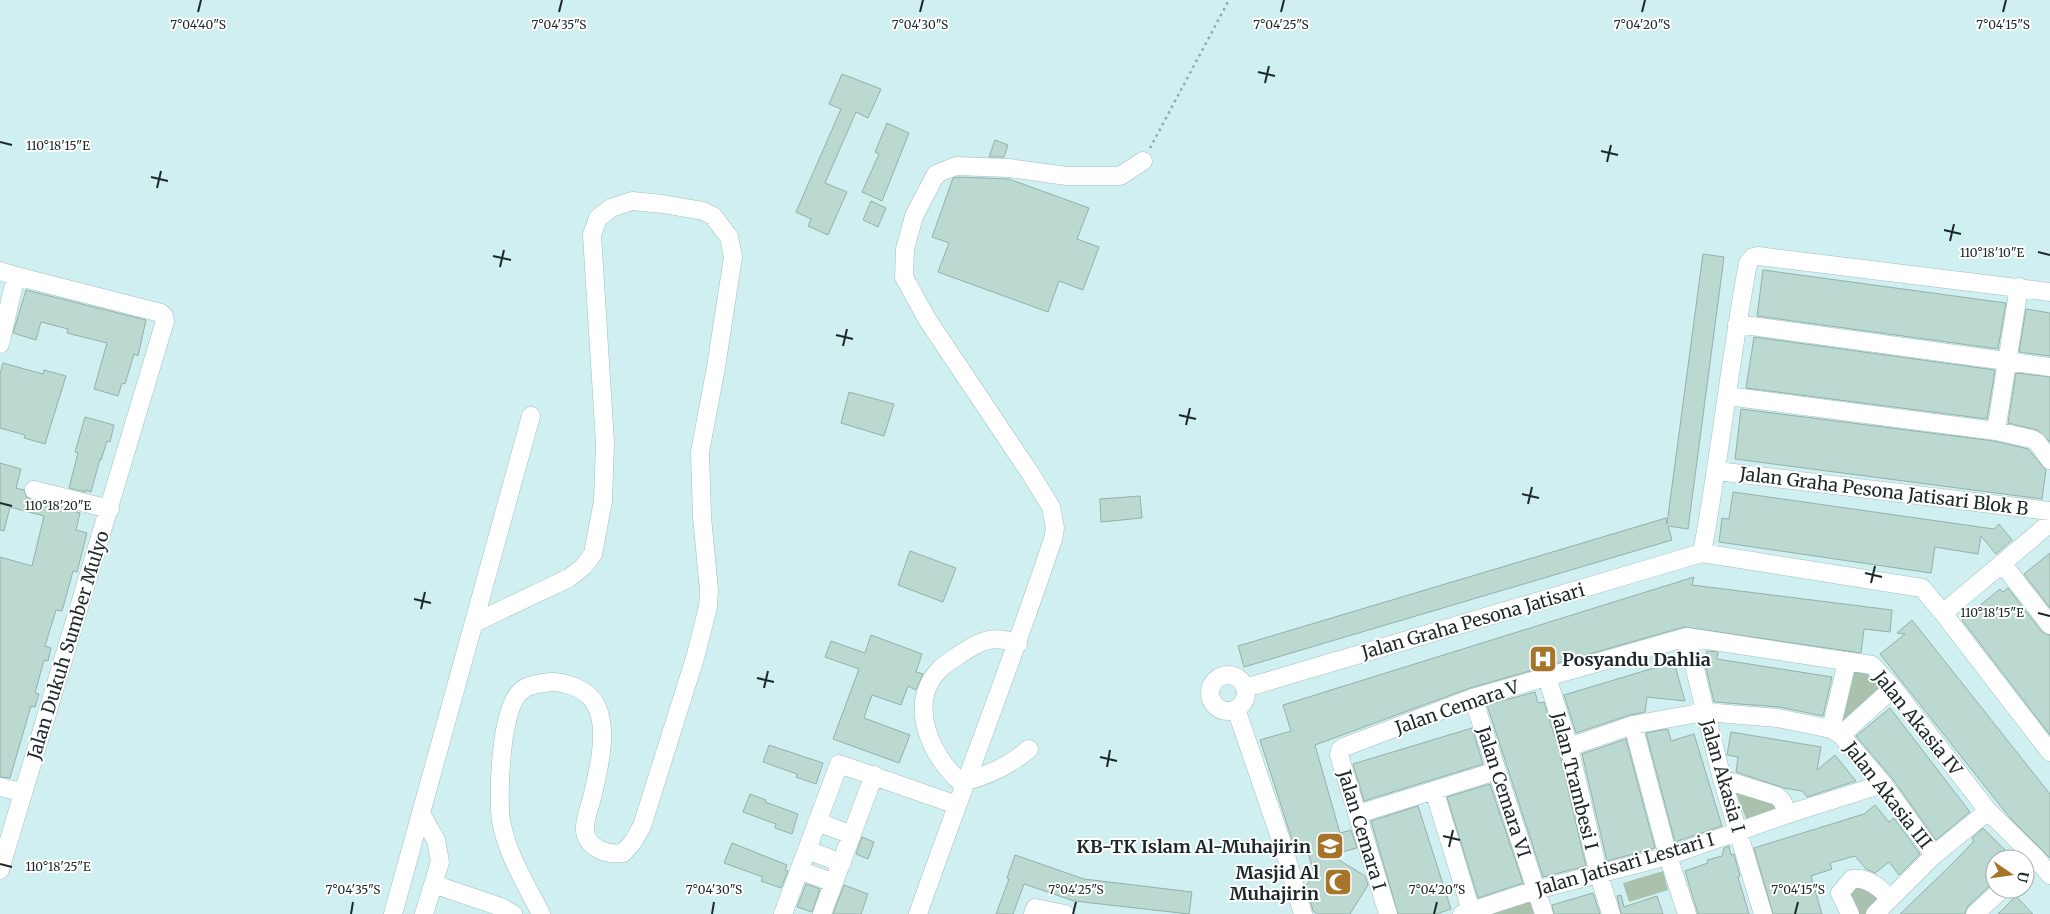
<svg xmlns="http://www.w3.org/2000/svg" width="2050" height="914" font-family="Merriweather,serif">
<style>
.green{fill:#aac1ae}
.building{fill:#bbd9d0;stroke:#94b0a8}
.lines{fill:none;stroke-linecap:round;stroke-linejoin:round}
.minor-casing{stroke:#a1bfc1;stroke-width:19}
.path{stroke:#90a9ab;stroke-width:2.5;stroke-dasharray:2.5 4;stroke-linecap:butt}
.minor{stroke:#fff;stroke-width:18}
.ticks{fill:none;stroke:#1c2829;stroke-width:2}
.labels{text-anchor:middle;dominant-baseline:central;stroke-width:4;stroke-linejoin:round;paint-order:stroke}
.street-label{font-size:18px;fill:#1c2829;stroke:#fff}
.poi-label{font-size:18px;font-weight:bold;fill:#1c2829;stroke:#fff;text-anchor:end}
.ticks-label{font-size:12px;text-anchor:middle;fill:#1c2829;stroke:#fff;stroke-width:4;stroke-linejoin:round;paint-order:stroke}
</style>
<rect width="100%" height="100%" fill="#cfeff1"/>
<path class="green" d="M 1852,670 L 1867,671 L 1884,695 L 1850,725 L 1840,720 Z
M 1734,788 L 1775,798 L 1782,810 L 1747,821 Z
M 1663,871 L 1668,890 L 1629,902 L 1623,883 Z
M 1854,881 L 1884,896 L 1867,914 L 1855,914 L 1843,894 Z
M 1537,898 L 1542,914 L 1488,914 Z"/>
<path class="building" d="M 842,74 L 881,89 L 868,118 L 856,112 L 825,183 L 847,192 L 828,235 L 808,226 L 811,219 L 796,212 L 841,109 L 829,104 Z
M 887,123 L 909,133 L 882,201 L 862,192 L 879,154 L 875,152 Z
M 995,140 L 1008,145 L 1004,157 L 989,157 Z
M 958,177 L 1009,179 L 1089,208 L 1077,239 L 1099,247 L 1083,290 L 1059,281 L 1048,312 L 938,272 L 949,243 L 932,237 L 953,178 Z
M 871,201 L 886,208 L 878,227 L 863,220 Z
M 1703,254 L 1724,257 L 1688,529 L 1668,526 L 1672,540 L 1244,667 L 1238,646 L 1666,518 L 1667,524 Z
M 1763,270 L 2006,303 L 1998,349 L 1757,316 Z
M 26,290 L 146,320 L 138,356 L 134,354 L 125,384 L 122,383 L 118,396 L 94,389 L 107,343 L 67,333 L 68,329 L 41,322 L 36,340 L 13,333 Z
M 2026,309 L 2050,313 L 2050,356 L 2019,352 Z
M 1754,337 L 1995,370 L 1987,419 L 1746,388 Z
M 3,363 L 43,374 L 44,370 L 66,376 L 45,444 L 24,438 L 25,435 L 0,428 L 0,374 Z
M 2016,373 L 2050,377 L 2050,442 L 2037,430 L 2008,423 Z
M 849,392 L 894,404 L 884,436 L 841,423 Z
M 1741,409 L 1994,441 L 2028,449 L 2046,470 L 2042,499 L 1735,459 Z
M 85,417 L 114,425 L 110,442 L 107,441 L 101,460 L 100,459 L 91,492 L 86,490 L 86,492 L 69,488 L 78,453 L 75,452 Z
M 0,463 L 21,469 L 16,488 L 24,490 L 27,498 L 80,513 L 76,530 L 87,533 L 77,572 L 73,571 L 62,611 L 56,610 L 45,646 L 51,648 L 48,661 L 44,660 L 35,693 L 39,694 L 35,707 L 31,706 L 10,778 L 0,777 L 0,557 L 32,566 L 44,516 L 10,507 L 4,531 L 0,530 Z
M 1733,492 L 1994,529 L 1999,524 L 2012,540 L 1996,554 L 1981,536 L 1978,554 L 1935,547 L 1931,573 L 1719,542 L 1722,518 L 1729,519 Z
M 1140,496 L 1142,518 L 1101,522 L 1100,499 Z
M 910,551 L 956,568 L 943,602 L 898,585 Z
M 2050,553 L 2050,608 L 2024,574 Z
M 1694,577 L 1692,585 L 1892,610 L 1890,632 L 1864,629 L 1861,653 L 1684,627 L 1470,688 L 1315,745 L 1340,833 L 1351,830 L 1357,848 L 1331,855 L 1365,876 L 1368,885 L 1350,914 L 1318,914 L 1313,911 L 1306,886 L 1314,873 L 1305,843 L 1294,846 L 1260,740 L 1291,731 L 1283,705 Z
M 2008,588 L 2042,632 L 2050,635 L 2050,735 L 1962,620 L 2000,589 L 2003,592 Z
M 1912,620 L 2050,794 L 2050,858 L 2010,818 L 1880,654 L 1905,634 L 1897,633 Z
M 871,635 L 922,654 L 916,672 L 923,674 L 916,690 L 908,686 L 901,705 L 872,695 L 864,718 L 910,735 L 899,763 L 833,739 L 859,669 L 825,657 L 831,641 L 865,653 Z
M 1707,651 L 1718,652 L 1717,659 L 1832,677 L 1823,716 L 1779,707 L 1714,702 L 1705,664 Z
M 1674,662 L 1685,701 L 1647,697 L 1645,712 L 1630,715 L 1576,733 L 1564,695 Z
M 1535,692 L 1538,703 L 1544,702 L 1559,750 L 1586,866 L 1543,877 L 1487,705 Z
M 1890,708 L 1970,812 L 1936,840 L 1892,778 L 1856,736 Z
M 1472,728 L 1483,764 L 1364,801 L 1353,764 Z
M 1668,729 L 1671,741 L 1694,734 L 1722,826 L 1675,842 L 1646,733 Z
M 1731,732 L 1821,747 L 1817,770 L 1835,755 L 1856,781 L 1807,797 L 1802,791 L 1784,788 L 1736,772 L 1738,757 L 1727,755 Z
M 1626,739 L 1655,848 L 1607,861 L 1582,754 Z
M 769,745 L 823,763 L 816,784 L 796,777 L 797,774 L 763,762 Z
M 1490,784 L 1523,883 L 1478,898 L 1447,797 Z
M 750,794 L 766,800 L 765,802 L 798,814 L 792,834 L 775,828 L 776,824 L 743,812 Z
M 1875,805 L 1889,822 L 1894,818 L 1920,854 L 1899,875 L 1889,862 L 1875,873 L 1866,869 L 1855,856 L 1830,863 L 1832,869 L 1811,876 L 1822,914 L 1773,914 L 1754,848 L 1864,814 Z
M 1418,806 L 1451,909 L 1436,914 L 1398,914 L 1371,821 Z
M 1983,828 L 2014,859 L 1995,859 L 1995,881 L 1968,906 L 1965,914 L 1900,914 L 1952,864 L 1974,841 L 1972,838 Z
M 862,837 L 874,842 L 868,859 L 856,854 Z
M 732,843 L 787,865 L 785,870 L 788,871 L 781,888 L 761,881 L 763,877 L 724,863 Z
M 1729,846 L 1731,855 L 1734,854 L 1740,876 L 1738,877 L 1749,914 L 1698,914 L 1685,871 L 1708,863 L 1707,860 L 1722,856 L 1724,848 Z
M 1015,855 L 1084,879 L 1192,892 L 1189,914 L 1074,901 L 1024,884 L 1013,914 L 996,914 L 1009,879 L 1007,878 Z
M 806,884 L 820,889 L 812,912 L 797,907 Z
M 844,885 L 868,894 L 861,914 L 833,914 Z
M 1593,893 L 1600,914 L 1554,914 L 1552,905 Z
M 1621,895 L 1624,907 L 1657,896 L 1663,914 L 1621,914 L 1617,896 Z
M 2016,896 L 2033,914 L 1998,914 Z"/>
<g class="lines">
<g class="minor-casing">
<path id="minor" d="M 0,271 L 16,276 L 161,313 L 164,316 L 165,321 L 0,870
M 1737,324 L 2050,367
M 0,344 L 16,276
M 1727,396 L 1996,431 L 2032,439 L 2037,442 L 2050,460
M 1996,431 L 2019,287
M 1717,471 L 2050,511
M 34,490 L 110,509
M 1702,553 C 1720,457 1730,359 1748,263 L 1753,257 L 1758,256 L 2050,292
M 2002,563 L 2050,625
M 1943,613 L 2050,523
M 474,623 L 569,578 L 583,567 L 593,554 L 603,501 L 605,443 L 592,235 L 598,218 L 611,208 L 632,201 L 663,204 L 703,211 L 713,216 L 729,237 L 733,257 L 716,367 L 700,452 L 702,517 L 709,590 L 708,607 L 695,658 L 642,826 L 633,842 L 623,853 C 607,855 588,849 585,831 C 584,822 588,811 591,802 C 598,772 614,716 587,694 C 578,687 563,682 552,682 C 542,683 527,684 520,692 C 501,711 499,782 500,809 C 500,820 504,835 508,846 C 516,869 530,892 541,914
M 1687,637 L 1722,779 L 1763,914
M1210 693a18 18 0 1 1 36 0a18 18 0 1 1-36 0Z
M 1547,677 L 1569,747 L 1599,875 L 1611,914
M 1245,688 L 1702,553 L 1922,588 L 1943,613 L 2050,752
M 1473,698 L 1544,914
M 1236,709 L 1284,849 L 1303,914
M 1633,725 L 1668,856 L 1687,914
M 1831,729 L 1847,662
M 1841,735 L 1893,688
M 1569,747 L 1633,725 L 1704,712 L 1778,718 L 1831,729 L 1841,735 L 1883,784 L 1934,855
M 1722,779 L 1777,796 L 1782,801 L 1788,814
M 966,781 C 991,775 1010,765 1029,749
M 964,785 C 932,759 905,704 940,669 C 946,663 955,658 962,653 C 983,639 995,635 1018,644
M 0,787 L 22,792
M 1434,790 L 1472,914
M 421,814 L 436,840 L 440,862 L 424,914
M 1358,814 L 1496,771
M 817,822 L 852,835
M 807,850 L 842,863
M 799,870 L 834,883
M 433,884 L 501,907 L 513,914
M 393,914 L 531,416
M 783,914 L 839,764 L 957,805
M 822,914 L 874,775
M 918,914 C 962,789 1011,665 1053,539 L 1055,528 L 1051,507 L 1032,476 L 927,319 L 904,277 L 905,249 L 914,216 L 936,174 L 956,166 L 1009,168 L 1067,176 L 1120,176 L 1143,161
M 1033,914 L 1035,908 L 1065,914
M 1388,914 L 1339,755 L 1340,750 L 1344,747 L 1473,698 L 1687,637 L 1872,665 L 1893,688 L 1988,811 L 2035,857 L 2050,875
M 1462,914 L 1536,890 L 1668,856 L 1788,814 L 1883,784
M 1850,914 L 1840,893 L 1852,879 C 1868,877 1880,887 1890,899
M 1875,914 L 1934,855 L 1988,811
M 1975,914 L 2002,889"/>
</g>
<path class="path" d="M 1150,148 L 1229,0"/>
<use href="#minor" class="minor"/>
</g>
<path class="ticks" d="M 198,12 L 201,0M 559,12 L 562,0M 920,12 L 923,0M 1281,12 L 1284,0M 1642,12 L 1645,0M 2003,12 L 2006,0M 1258,72 L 1275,76M 1265,83 L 1269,66M 0,142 L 12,145M 1601,151 L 1618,155M 1607,162 L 1611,145M 151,177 L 168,181M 157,188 L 161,171M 1944,230 L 1961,234M 1950,241 L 1954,224M 2038,252 L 2050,255M 493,256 L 511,260M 500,267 L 504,250M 836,335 L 853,339M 843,346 L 847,329M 1179,415 L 1196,419M 1186,425 L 1190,408M 1522,494 L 1539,498M 0,503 L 12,506M 1528,504 L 1532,487M 1865,573 L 1882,577M 1871,583 L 1875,566M 414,599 L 431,603M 421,609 L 425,592M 2038,613 L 2050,616M 757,678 L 774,682M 764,688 L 768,671M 1100,757 L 1117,761M 1107,767 L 1110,750M 1443,836 L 1460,840M 1449,847 L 1453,830M 0,864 L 12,867M 351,914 L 353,902M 712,914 L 714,902M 1073,914 L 1076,902M 1434,914 L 1437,902M 1795,914 L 1798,902"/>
<defs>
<g id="hospital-square" transform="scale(1.4375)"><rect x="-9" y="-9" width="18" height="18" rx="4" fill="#a6742a" stroke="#fff"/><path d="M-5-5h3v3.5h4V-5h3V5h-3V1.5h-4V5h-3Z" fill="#fff"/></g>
<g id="school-square" transform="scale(1.4375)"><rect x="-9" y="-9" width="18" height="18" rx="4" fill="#a6742a" stroke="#fff"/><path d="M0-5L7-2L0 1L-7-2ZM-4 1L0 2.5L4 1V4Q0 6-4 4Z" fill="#fff"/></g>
<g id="mosque-square" transform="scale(1.4375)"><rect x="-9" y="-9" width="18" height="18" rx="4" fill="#a6742a" stroke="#fff"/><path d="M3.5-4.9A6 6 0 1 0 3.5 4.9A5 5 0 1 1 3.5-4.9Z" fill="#fff"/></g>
</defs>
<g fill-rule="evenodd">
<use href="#hospital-square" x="1543" y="659"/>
<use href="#school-square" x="1330" y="846"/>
<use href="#mosque-square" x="1338" y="882"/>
</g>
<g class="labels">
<g class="street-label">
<text transform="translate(1884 491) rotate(7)">Jalan Graha Pesona Jatisari Blok B</text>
<text transform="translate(1473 621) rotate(-16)">Jalan Graha Pesona Jatisari</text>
<text transform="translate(68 645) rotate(-73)">Jalan Dukuh Sumber Mulyo</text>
<text transform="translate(1457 707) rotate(-19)">Jalan Cemara V</text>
<text transform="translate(1918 723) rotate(51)">Jalan Akasia IV</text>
<text transform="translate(1723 776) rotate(74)">Jalan Akasia I</text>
<text transform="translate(1575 781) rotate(76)">Jalan Trambesi I</text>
<text transform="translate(1504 792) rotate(72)">Jalan Cemara VI</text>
<text transform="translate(1888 795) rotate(52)">Jalan Akasia III</text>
<text transform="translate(1362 830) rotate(73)">Jalan Cemara I</text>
<text transform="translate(1625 864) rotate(-16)">Jalan Jatisari Lestari I</text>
</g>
<g class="poi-label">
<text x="1562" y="659" text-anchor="start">Posyandu Dahlia</text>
<text x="1311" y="846">KB-TK Islam Al-Muhajirin</text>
<text x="1319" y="872">Masjid Al<tspan x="1319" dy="21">Muhajirin</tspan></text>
</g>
</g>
<g class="ticks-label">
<text x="198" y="29">7°04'40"S</text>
<text x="559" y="29">7°04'35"S</text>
<text x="920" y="29">7°04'30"S</text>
<text x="1281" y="29">7°04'25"S</text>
<text x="2003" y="29">7°04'15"S</text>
<text x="1642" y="29">7°04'20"S</text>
<text x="58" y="150">110°18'15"E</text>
<text x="1992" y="257">110°18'10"E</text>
<text x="58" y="510">110°18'20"E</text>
<text x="1992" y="617">110°18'15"E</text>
<text x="58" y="871">110°18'25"E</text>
<text x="353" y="894">7°04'35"S</text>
<text x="714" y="894">7°04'30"S</text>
<text x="1076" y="894">7°04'25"S</text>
<text x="1437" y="894">7°04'20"S</text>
<text x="1798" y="894">7°04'15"S</text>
</g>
<g transform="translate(2010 874) rotate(103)"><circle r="24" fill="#ffffff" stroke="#a4a9a9"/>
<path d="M0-4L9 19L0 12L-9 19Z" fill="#a6742a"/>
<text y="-8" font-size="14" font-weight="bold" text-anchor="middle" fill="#1c2829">U</text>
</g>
</svg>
